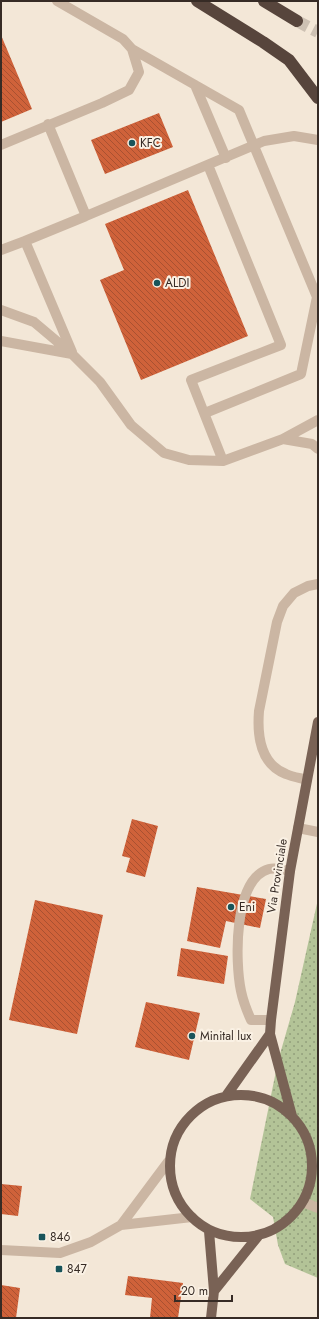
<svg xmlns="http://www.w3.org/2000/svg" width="319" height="1319" font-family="Jost,sans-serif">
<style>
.grass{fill:url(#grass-dots)}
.building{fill:url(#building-back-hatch)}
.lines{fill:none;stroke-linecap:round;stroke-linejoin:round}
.highway-tunnel{stroke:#cdc1b3;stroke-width:12;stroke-dasharray:12 6;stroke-linecap:butt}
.minor{stroke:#cbb6a3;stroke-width:10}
.major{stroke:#796255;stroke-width:10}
.highway{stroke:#57453c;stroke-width:12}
.poi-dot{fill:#18545a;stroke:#faf1e4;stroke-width:1.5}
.labels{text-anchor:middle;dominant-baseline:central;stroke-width:4;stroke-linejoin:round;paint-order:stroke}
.poi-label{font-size:12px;fill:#362b25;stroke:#faf1e4;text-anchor:start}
.street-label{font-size:12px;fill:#362b25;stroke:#faf1e4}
</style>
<defs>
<pattern id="grass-dots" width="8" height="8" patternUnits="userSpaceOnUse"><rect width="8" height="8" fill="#b3c397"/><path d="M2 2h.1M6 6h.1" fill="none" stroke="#929f7b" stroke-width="1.8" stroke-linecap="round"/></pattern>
<pattern id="building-back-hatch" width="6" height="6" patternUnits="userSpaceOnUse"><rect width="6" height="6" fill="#cf623a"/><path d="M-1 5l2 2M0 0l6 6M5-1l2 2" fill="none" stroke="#a95131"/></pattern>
</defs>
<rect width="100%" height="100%" fill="#f3e7d7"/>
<path class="grass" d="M 318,899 L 318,1278 L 285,1264 L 278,1245 L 273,1217 L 250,1199 L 278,1061 L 295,1002 Z"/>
<path class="building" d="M 1,35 L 32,109 L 1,122 Z
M 159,113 L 173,147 L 105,174 L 91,140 Z
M 188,190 L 248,336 L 141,380 L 100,280 L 124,270 L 105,224 Z
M 132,819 L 158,826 L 145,877 L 126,872 L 130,858 L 122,856 Z
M 197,887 L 266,899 L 260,928 L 226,921 L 220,948 L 187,941 Z
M 35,900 L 103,915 L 77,1034 L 9,1020 Z
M 181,948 L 228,956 L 224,984 L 177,976 Z
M 146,1002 L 200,1013 L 189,1060 L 135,1047 Z
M 1,1184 L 22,1186 L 18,1216 L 1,1214 Z
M 128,1276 L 183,1283 L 178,1318 L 150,1318 L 152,1298 L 125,1295 Z
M 1,1285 L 20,1288 L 16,1318 L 1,1318 Z"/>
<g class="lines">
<path class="highway-tunnel" d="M 297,21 L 318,32"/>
<path class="minor" d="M 132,49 L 239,110 L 317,297 L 301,374 L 205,413
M 195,85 L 226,158
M 48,124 L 86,216 L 25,241 L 72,352
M 1,145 L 102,103 L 129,90 L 139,72 L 132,49 L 123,39 L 57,1
M 208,165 L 281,345 L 191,380 L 223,461
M 86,216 L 264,141 L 294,136 L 318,140
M 1,250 L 25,241
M 1,310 L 34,322 L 72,354 L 100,382 L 131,425 L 164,453 L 189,460 L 223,461 L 283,439 L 318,420
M 1,341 L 72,354
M 283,439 L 312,444 L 318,449
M 307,780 C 300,778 293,777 286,774 C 260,764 257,736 259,711 L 277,622 L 283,606 L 294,593 L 308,586 L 318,584
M 298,828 L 318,832
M 271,1020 L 251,1020 C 247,1011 243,1001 241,991 C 235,963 233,879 269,869 C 276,867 283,870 290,871
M 303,1202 L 318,1208
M 121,1225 L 168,1162
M 1,1250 L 60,1253 L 91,1242 L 121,1225 L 192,1217"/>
<path class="major" d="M170 1166a71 71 0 1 1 142 0a71 71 0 1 1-142 0Z
M 226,1096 L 270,1034
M 292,1116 L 270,1034 L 271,1020 L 290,871 L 318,722
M 209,1231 L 214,1291 L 211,1318
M 214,1291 L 259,1235"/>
<path class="highway" d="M 197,1 L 263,42 L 289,60 L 318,98
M 264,1 L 297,21"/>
</g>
<g class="poi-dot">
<circle cx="132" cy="143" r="4"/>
<circle cx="157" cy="283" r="4"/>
<circle cx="231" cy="907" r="4"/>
<circle cx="192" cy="1036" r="4"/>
<rect x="38" y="1233" width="8" height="8" rx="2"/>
<rect x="55" y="1265" width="8" height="8" rx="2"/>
</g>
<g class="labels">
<g class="poi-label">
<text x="140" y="143">KFC</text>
<text x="165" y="283">ALDI</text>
<text x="239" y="907">Eni</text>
<text x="200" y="1036">Minital lux</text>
<text x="50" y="1237">846</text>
<text x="67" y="1269">847</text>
</g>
<g class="street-label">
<text transform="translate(277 876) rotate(-81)">Via Provinciale</text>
</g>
</g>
<rect width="319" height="1319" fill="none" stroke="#362b25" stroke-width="4"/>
<path d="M175 1295v6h57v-6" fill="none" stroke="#362b25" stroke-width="2"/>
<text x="181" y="1295" font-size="12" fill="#362b25" stroke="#faf1e4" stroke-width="3" paint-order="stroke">20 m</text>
</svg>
